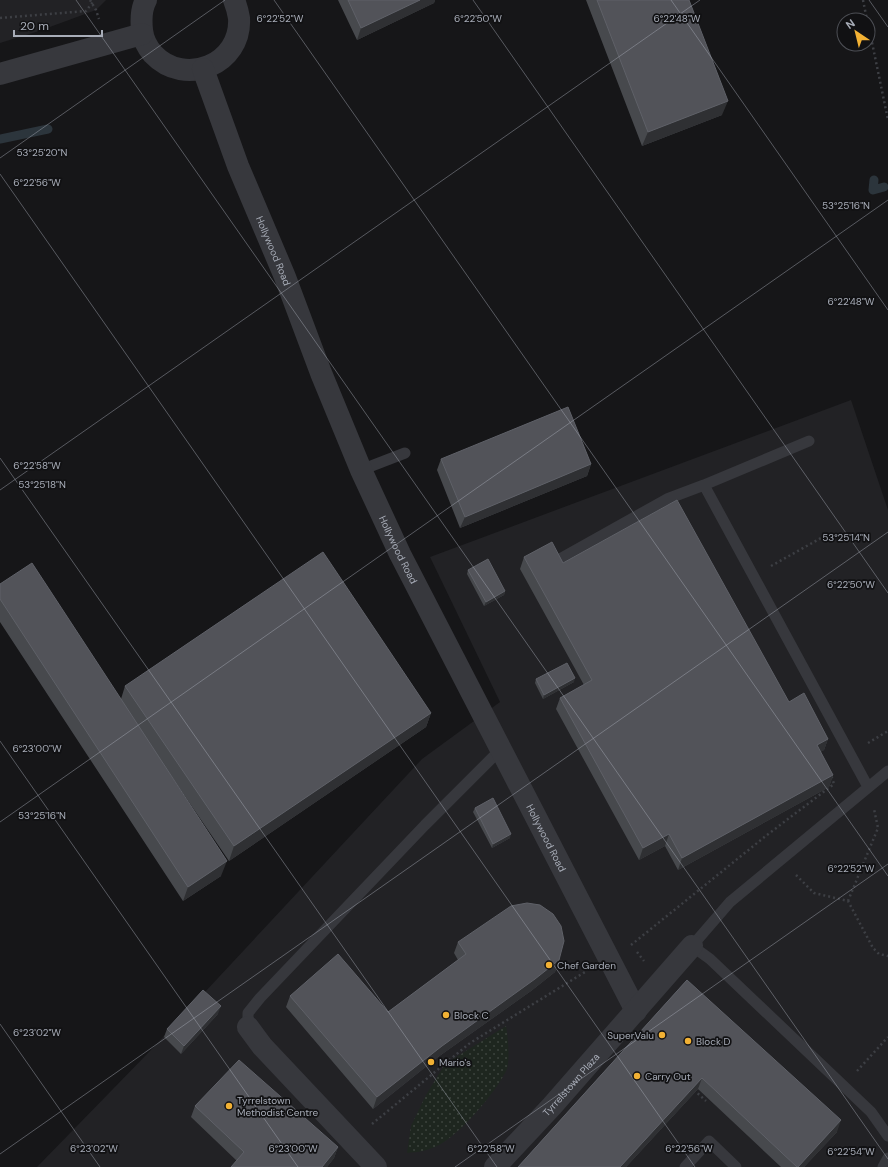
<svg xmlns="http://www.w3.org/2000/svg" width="888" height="1167" font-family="'DM Sans',sans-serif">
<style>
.built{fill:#222225}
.grass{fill:url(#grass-dots)}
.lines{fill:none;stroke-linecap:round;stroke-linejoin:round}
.stream{stroke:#2c353c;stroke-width:9}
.path{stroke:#3d3f44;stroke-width:2.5;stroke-dasharray:2 3;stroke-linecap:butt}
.service{stroke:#37383d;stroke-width:11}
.minor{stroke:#37383d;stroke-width:22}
.wall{fill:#47494d}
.shaded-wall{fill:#2f3033}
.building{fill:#525359;stroke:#5f6168}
.ticks{fill:none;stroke:#a8adb8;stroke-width:1;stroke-opacity:0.45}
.poi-dot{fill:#f2b134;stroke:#111113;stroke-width:1.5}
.labels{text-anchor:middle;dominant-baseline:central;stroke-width:3.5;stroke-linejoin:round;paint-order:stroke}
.street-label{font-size:10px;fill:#a8adb8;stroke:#111113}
.poi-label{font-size:10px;fill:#a8adb8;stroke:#111113;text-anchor:start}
.ticks-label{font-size:10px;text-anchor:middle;fill:#a8adb8;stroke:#111113;stroke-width:3.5;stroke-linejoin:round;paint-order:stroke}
</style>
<defs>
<pattern id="grass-dots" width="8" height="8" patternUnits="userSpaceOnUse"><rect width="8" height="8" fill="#1e261f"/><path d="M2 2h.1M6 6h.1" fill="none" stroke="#3c433d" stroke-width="1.8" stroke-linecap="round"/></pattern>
</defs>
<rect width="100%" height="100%" fill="#161618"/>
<path class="built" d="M 0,0 L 106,0 L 96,10 L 39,31 L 0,43 Z
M 851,400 L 888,510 L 888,1167 L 37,1167 L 150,1051 L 422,759 L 500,702 L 430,557 Z"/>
<path class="grass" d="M 506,1026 C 508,1035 510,1061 507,1069 C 497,1091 459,1136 437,1146 C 427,1151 418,1152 407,1153 L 411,1126 L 426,1095 L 445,1064 Z"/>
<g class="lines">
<path class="stream" d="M 0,139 L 48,129
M 874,180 L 873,190 L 884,187"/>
<path class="path" d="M 90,0 L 96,10 L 99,19
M 863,0 L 867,20
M 0,18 L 86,11 L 92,3 L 93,0
M 868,23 L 888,120
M 771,566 L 821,538
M 868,743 L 888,731
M 796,875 L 814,893 L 848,901 L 873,948 L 879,954 L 888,956
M 848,901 L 878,828 L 874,809
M 631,945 L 767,835 L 834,784 L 831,775
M 637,952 L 644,961
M 857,1071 L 888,1037
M 694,1090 L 706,1101
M 372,1124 L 470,1043 L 585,972"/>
<path class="service" d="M 361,470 L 405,453
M 704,485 L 809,441
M 558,560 L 667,499 L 704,485 L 868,787
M 888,771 L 730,902 L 692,946 L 710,959 L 871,1112 L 888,1136
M 248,1027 L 248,1013 L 260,998 L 425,825 L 501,749
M 685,1167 L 709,1141 L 736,1167
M 883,1167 L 888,1158"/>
<g class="minor">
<path d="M 146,0 C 141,9 141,20 142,30 C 143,39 147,47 153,54 C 185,88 242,64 239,18 C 238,12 236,5 234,0"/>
<path id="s1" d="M 203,69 L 238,166 L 285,277 L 321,373 L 361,470 L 400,554 L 636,1011"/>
<path d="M 0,74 L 142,34"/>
<path d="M 248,1027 L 262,1046 L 376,1167"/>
<path id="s2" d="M 495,1167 L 552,1106 L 692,946"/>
</g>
</g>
<path class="wall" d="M 338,0 L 435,0 L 434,3 L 357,40 Z
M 586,0 L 689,0 L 722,115 L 642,146 Z
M 441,459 L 591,464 L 587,476 L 460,528 L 437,470 Z
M 524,557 L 563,563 L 789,702 L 828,739 L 824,750 L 820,752 L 833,775 L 829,787 L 678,870 L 665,846 L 639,860 L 556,709 L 560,698 L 584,685 L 520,569 Z
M 468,570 L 505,591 L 504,595 L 484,606 L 467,574 Z
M 0,584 L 121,699 L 125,686 L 431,713 L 426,727 L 229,861 L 161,761 L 221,876 L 183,901 L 0,622 Z
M 536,679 L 574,682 L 543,699 L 535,683 Z
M 475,808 L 510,838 L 492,848 L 473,812 Z
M 458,942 L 559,960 L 555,972 L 531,991 L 438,1057 L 373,1109 L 286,1007 L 290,996 L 388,1012 L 458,960 L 454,953 Z
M 687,980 L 837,1132 L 804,1167 L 781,1167 L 698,1089 L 626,1167 L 518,1167 Z
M 218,1014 L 181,1054 L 164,1037 L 167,1029 Z
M 195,1106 L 338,1147 L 334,1158 L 327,1167 L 231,1167 L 237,1161 L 191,1117 Z"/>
<path class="shaded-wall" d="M 420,0 L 435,0 L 434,3 L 357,40 L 361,28 Z
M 728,101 L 722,115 L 642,146 L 648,132 Z
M 591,464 L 587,476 L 460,528 L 465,517 Z
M 505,591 L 504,595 L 484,606 L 486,602 Z
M 575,678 L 574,682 L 543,699 L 544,695 Z
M 431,713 L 426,727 L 229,861 L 234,846 Z
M 828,739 L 824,750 L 812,757 L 817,745 Z
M 833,775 L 829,787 L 678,870 L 682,858 Z
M 511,834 L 510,838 L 492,848 L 493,844 Z
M 669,834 L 665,846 L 639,860 L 643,848 Z
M 227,861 L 221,876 L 183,901 L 188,887 Z
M 559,960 L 555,972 L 531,991 L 438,1057 L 373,1109 L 377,1097 L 442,1046 Z
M 221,1006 L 218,1014 L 181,1054 L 184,1046 Z
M 702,1078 L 698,1089 L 626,1167 L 620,1167 Z
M 841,1120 L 837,1132 L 804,1167 L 798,1167 Z
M 338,1147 L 334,1158 L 327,1167 L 322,1167 Z"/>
<path class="building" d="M 348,0 L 420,0 L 361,28 Z
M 597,0 L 689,0 L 728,101 L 648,132 Z
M 568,407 L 591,464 L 465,517 L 441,459 Z
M 677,500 L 789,702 L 804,693 L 828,739 L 817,745 L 833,775 L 682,858 L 669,834 L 643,848 L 560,698 L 592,680 L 524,557 L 552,542 L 563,563 Z
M 323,552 L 431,713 L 234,846 L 125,686 Z
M 488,559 L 505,591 L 486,602 L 468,570 Z
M 32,563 L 227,861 L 188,887 L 0,599 L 0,584 Z
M 567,663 L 575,678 L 544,695 L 536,679 Z
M 493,798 L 511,834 L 493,844 L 475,808 Z
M 527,903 L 540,905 L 553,914 L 561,926 L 564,941 L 559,960 L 535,979 L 442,1046 L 377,1097 L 290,996 L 338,954 L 388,1012 L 466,954 L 458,942 L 511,906 Z
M 687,980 L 841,1120 L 798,1167 L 797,1167 L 702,1078 L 620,1167 L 518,1167 Z
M 203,990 L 221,1006 L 184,1046 L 167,1029 Z
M 239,1060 L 338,1147 L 322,1167 L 231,1167 L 244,1152 L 195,1106 Z"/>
<path class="ticks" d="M 76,0 L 888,1159M 274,0 L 888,876M 473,0 L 888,593M 671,0 L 888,310M 869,0 L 888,27M 0,158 L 225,0M 0,174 L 695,1167M 0,458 L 497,1167M 0,490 L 700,0M 0,741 L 298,1167M 0,822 L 888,200M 0,1024 L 100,1167M 0,1154 L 888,532M 455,1167 L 888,864"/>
<g class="poi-dot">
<circle cx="549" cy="965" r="4"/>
<circle cx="446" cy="1015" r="4"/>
<circle cx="662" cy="1035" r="4"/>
<circle cx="688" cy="1041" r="4"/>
<circle cx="431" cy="1062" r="4"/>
<circle cx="637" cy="1076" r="4"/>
<circle cx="229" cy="1106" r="4"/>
</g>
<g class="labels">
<g class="street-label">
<text stroke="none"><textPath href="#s1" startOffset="195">Hollywood Road</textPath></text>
<text stroke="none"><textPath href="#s1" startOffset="519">Hollywood Road</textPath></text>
<text stroke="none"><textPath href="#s1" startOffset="843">Hollywood Road</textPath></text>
<text stroke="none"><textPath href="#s2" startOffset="112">Tyrrelstown Plaza</textPath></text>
</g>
<g class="poi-label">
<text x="557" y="965">Chef Garden</text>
<text x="454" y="1015">Block C</text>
<text x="654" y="1035" text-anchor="end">SuperValu</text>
<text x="696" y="1041">Block D</text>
<text x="439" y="1062">Mario's</text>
<text x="645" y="1076">Carry Out</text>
<text x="237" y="1100">Tyrrelstown<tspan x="237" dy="12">Methodist Centre</tspan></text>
</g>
</g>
<g class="ticks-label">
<text x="280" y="22">6°22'52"W</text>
<text x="478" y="22">6°22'50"W</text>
<text x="677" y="22">6°22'48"W</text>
<text x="42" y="156">53°25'20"N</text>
<text x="37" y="186">6°22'56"W</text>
<text x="846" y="209">53°25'16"N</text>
<text x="851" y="305">6°22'48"W</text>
<text x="37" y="469">6°22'58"W</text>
<text x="42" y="488">53°25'18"N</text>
<text x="846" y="541">53°25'14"N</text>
<text x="851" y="588">6°22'50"W</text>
<text x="37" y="752">6°23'00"W</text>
<text x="42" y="819">53°25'16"N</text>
<text x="851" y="872">6°22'52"W</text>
<text x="37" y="1036">6°23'02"W</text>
<text x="94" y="1152">6°23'02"W</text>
<text x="293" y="1152">6°23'00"W</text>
<text x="491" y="1152">6°22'58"W</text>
<text x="689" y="1152">6°22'56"W</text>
<text x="851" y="1155">6°22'54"W</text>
</g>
<g transform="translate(856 32) rotate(325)"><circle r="19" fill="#111113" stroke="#4d4f55"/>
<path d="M0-3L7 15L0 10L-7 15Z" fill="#f2b134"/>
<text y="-6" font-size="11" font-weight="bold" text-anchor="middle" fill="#a8adb8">N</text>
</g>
<path d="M14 30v6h88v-6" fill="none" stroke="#a8adb8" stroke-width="2"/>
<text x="20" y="30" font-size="12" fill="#a8adb8" stroke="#111113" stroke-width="3" paint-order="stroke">20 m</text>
</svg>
